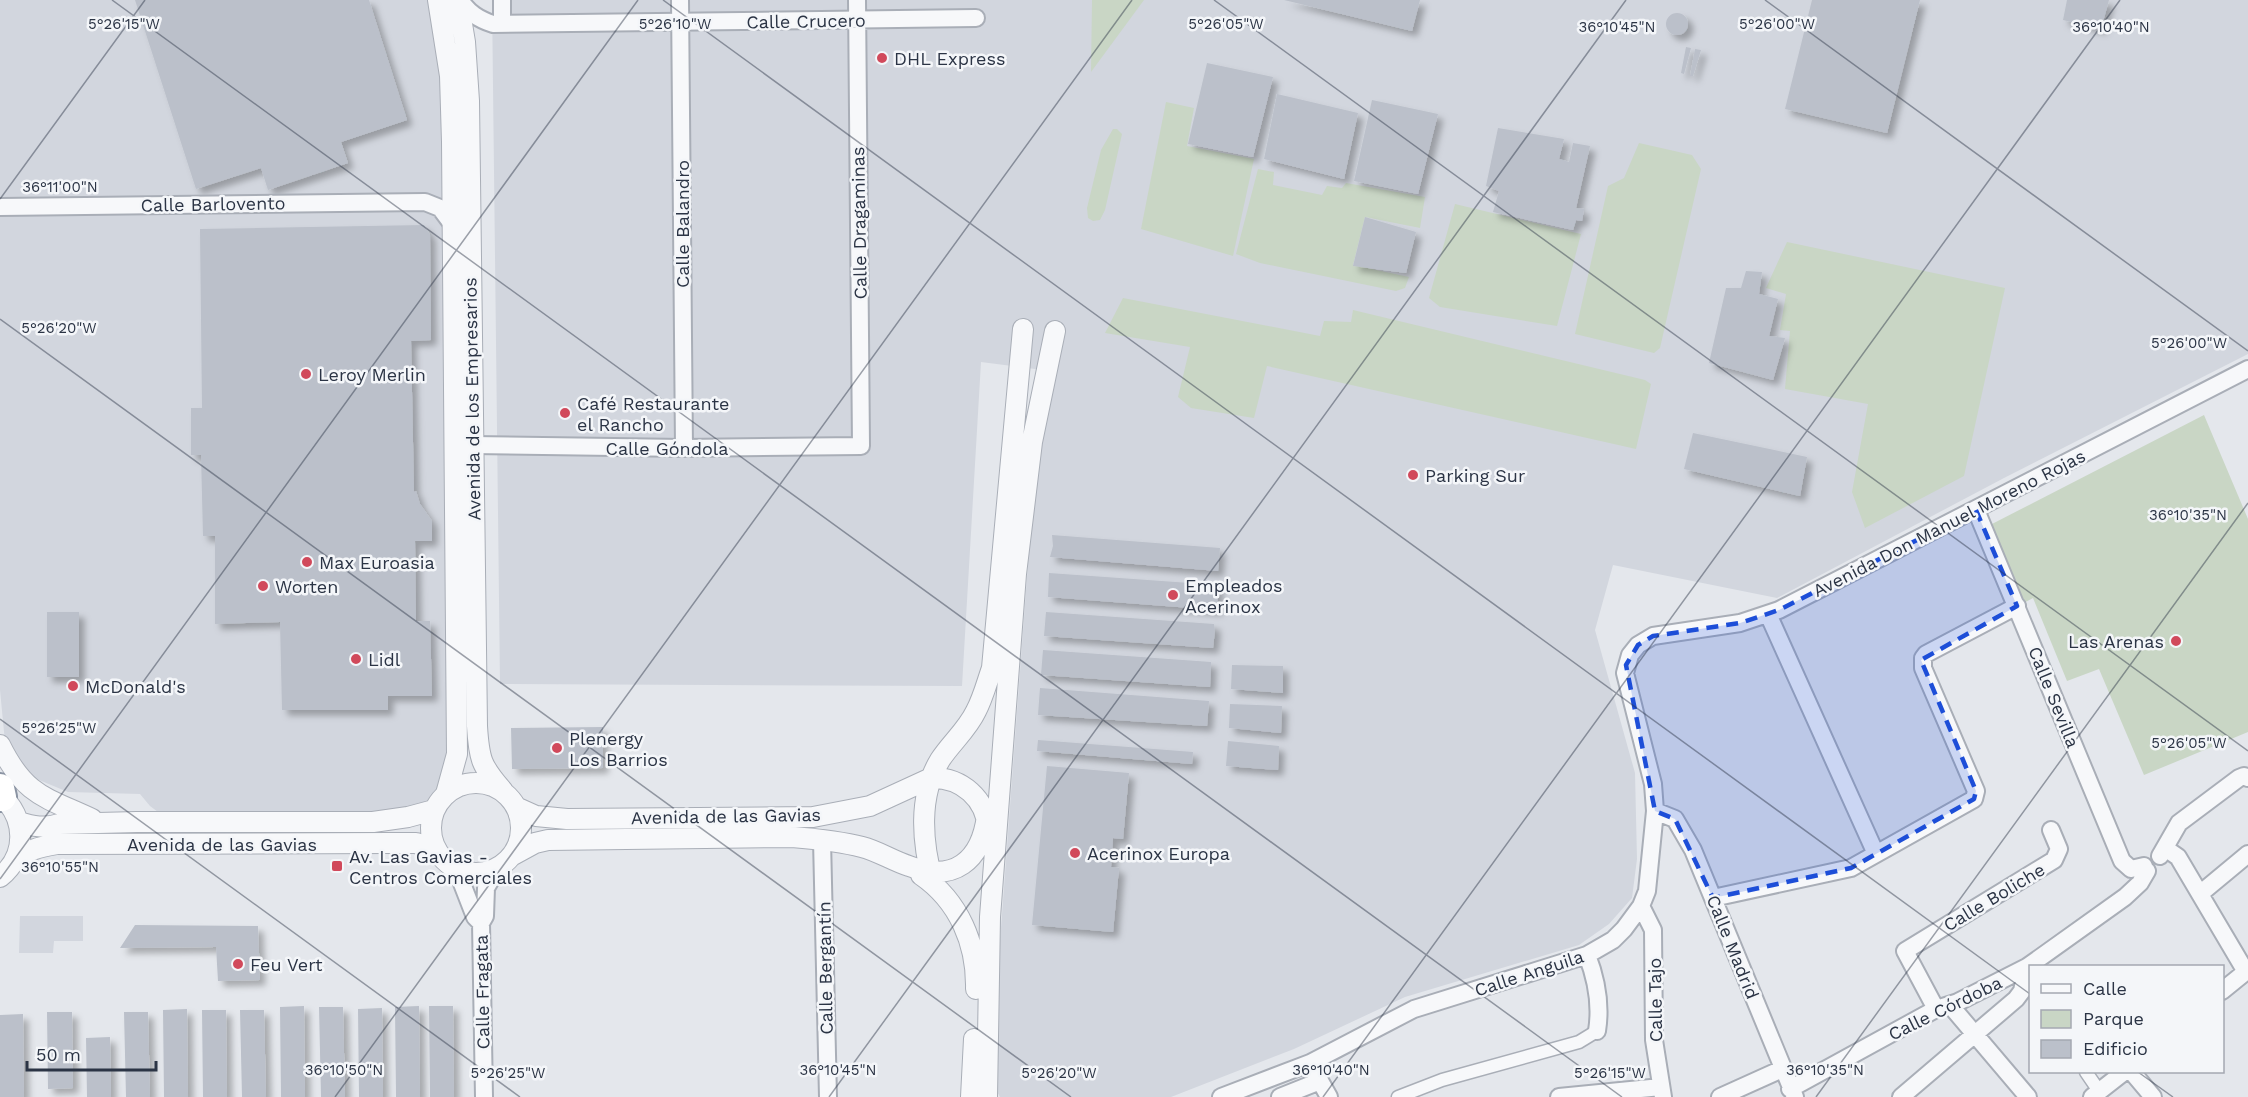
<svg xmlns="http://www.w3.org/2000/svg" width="2248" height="1097" font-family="'Work Sans',sans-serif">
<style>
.built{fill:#d2d6de}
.green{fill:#c9d6c5}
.building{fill:#bbc0ca;filter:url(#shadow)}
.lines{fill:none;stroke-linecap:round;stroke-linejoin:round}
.pedestrian-casing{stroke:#a9aeb7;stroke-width:15}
.minor-casing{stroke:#a9aeb7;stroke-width:20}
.tertiary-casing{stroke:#a9aeb7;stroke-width:22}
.motorway-casing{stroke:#8b94a3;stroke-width:32}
.pedestrian{stroke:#f7f8fa;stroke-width:12}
.minor{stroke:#f7f8fa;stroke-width:16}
.tertiary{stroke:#f7f8fa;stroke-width:20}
.motorway{stroke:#fff;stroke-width:28}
.marked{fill:#1d4ed8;fill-opacity:0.2;stroke:#1d4ed8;stroke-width:4.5;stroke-dasharray:12 8;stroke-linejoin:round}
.ticks{fill:none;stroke:#2b3445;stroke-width:1.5;stroke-opacity:0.45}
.poi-dot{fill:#d1495b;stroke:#f4f6f9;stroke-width:2}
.labels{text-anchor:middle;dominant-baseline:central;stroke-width:5;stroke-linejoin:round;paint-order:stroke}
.street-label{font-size:18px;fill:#2b3445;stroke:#f4f6f9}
.poi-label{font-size:18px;fill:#2b3445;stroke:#f4f6f9;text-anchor:start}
.ticks-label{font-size:15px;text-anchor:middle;fill:#2b3445;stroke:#f4f6f9;stroke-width:5;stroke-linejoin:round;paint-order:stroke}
</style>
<defs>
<filter id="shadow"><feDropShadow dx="5.5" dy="5.5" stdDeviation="3" flood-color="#0004"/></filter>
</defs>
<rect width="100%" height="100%" fill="#e4e7ec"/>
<path class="built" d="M 0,0 L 438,0 L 453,488 L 446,794 L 434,810 L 421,815 L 166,818 L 150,806 L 140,794 L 68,792 L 27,775 L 5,742 L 0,690 Z
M 492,0 L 2248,0 L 2248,354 L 2004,478 L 1777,598 L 1613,565 L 1595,630 L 1635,773 L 1637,859 L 1632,898 L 1609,924 L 1579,945 L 1405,997 L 1294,1049 L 1171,1097 L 1000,1097 L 994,1086 L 995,1009 L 1031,523 L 1050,371 L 981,362 L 962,686 L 500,684 Z
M 20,916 L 83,916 L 83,941 L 54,941 L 53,953 L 19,953 Z"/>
<path class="green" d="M 1092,0 L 1144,0 L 1091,72 Z
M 1166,102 L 1194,108 L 1187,146 L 1254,159 L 1233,256 L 1141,229 Z
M 1113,129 L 1117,129 L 1122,134 L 1105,210 L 1100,220 L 1093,221 L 1088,218 L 1087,208 L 1101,150 Z
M 1639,143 L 1692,155 L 1701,169 L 1660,348 L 1654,353 L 1575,334 L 1608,186 L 1624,178 Z
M 1258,169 L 1274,172 L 1273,185 L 1322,195 L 1327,186 L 1342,188 L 1346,183 L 1425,197 L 1420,228 L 1365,217 L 1353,265 L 1409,277 L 1405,288 L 1396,291 L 1260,263 L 1236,254 Z
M 1455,204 L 1581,234 L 1557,326 L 1440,307 L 1429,298 Z
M 1787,242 L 2005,288 L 1964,476 L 1865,528 L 1852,492 L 1868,404 L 1785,389 L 1790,331 L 1780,330 L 1786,294 L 1766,288 Z
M 1123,298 L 1320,336 L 1324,321 L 1351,322 L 1353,310 L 1645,380 L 1651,384 L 1636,449 L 1267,366 L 1254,418 L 1191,408 L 1178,397 L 1190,347 L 1105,333 Z
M 2204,415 L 2248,519 L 2248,732 L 2144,775 L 2099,669 L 2067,681 L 2033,598 L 2022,604 L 1992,524 Z"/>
<path class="building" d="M 135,0 L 369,0 L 407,120 L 341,142 L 348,163 L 268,190 L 261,168 L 196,189 Z
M 1284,0 L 1420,0 L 1412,31 Z
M 1812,0 L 1920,0 L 1887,133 L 1785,109 Z
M 2067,0 L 2109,0 L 2101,29 L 2063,20 Z
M1666 24a11 11 0 1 1 22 0a11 11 0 1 1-22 0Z
M 1686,47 L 1691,48 L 1684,74 L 1681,73 Z
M 1695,49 L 1701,50 L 1693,76 L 1690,76 Z
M 1207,63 L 1273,77 L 1253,157 L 1188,144 Z
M 1277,94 L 1358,113 L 1344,179 L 1264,159 Z
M 1372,100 L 1438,114 L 1418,194 L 1354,181 Z
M 1498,128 L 1564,139 L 1559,159 L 1569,162 L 1573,143 L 1590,146 L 1576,208 L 1584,209 L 1582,221 L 1576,220 L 1573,230 L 1493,212 L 1499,191 L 1486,186 Z
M 1365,217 L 1416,232 L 1406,273 L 1353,266 Z
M 424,225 L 430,235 L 431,340 L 411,341 L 414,492 L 416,491 L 420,504 L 432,521 L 432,541 L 415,541 L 416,621 L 430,621 L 432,696 L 388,696 L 388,710 L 282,710 L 280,622 L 215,624 L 215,536 L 203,536 L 201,455 L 191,455 L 191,408 L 202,408 L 200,229 Z
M 1746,271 L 1762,272 L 1759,294 L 1778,299 L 1769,336 L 1785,338 L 1773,380 L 1709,363 L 1726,288 L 1741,288 Z
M 1693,433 L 1807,457 L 1800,496 L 1684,469 Z
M 1052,535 L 1220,548 L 1218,571 L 1050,557 L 1053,546 Z
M 1049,573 L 1218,585 L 1217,610 L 1048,597 Z
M 47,612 L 79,612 L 79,677 L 47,677 Z
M 1046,612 L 1214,624 L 1215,630 L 1213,648 L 1044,636 Z
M 1043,650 L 1211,662 L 1210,687 L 1041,675 Z
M 1232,665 L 1283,666 L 1283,693 L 1231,689 Z
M 1040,688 L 1209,701 L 1207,726 L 1038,715 Z
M 1230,704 L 1282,706 L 1281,733 L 1229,728 Z
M 603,727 L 603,768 L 512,769 L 511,728 Z
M 1038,740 L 1193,752 L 1192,764 L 1037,751 Z
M 1228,741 L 1279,746 L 1278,770 L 1226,766 Z
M 1047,766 L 1129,773 L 1123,839 L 1113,838 L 1111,867 L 1119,868 L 1113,932 L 1032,925 Z
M 135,925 L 258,926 L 260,980 L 218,981 L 216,947 L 120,948 Z
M 304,1006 L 305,1097 L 281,1097 L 280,1007 Z
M 419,1006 L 420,1097 L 396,1097 L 395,1007 Z
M 429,1006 L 453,1006 L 454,1097 L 430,1097 Z
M 319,1007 L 343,1007 L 345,1097 L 321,1097 Z
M 382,1008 L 383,1097 L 359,1097 L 358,1009 Z
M 187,1009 L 188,1097 L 164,1097 L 163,1010 Z
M 202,1010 L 226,1010 L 227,1097 L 203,1097 Z
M 240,1010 L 264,1010 L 266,1097 L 242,1097 Z
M 47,1012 L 72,1012 L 73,1088 L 48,1089 Z
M 124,1012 L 148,1012 L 150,1097 L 126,1097 Z
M 23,1014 L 24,1097 L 0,1097 L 0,1015 Z
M 110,1037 L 111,1097 L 87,1097 L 86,1038 Z"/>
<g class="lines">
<g class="pedestrian-casing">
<path id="pedestrian" d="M 2086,1072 L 2099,1091
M 1398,1097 L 1442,1080 L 1579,1042 L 1597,1031"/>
</g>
<g class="minor-casing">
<path id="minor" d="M 460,0 C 469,13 478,19 493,24 L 976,18
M 502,0 L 502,24
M 680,0 L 684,448
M 0,207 L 425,202 L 440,208 L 452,224
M 472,445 L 684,448 L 861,446 L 857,0
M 1976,510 L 2122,861 L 2131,869 L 2144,866
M 1768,614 L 1876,854
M 1655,811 L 1675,819 L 1693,850 L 1795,1097
M 822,840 L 828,1097
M 2165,848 L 2178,857 L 2246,972
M 2160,856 L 2179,823 L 2239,778 L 2244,776 L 2248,778
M 449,865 L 461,881 L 475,917 L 481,923
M 2201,893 L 2248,854
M 1713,898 L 1851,868 L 1974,799 L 1976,791 L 1923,668 L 1923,658 L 1926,654 L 2017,606
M 1641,906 L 1653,930 L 1654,1040 L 1663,1097
M 1587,955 C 1596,978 1601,1006 1597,1031
M 2222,991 L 2248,970
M 1950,1005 L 2028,1097
M 1936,1009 L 1905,951 L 2054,860 L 2059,849 L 2051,830
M 1315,1072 L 1329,1097
M 2132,1072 L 2153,1097
M 1790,1089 L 1936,1009 L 1958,1002 L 2027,967 L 2125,897 L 2140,883 L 2147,871
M 484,1097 L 481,923 L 485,916 L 486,888 L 497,869
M 1221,1097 L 1310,1063 L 1414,1009 L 1587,955 L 1613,940 L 1624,929 L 1641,906 L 1647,891 L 1655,811 L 1653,784 L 1625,673 L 1630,655 L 1638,645 L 1653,636 L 1740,623 L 1779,610 L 2248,369
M 1280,1097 L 1320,1081
M 1559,1097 L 1661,1087
M 1720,1097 L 1782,1069
M 1901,1097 L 2016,999 L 2022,991 L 2027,967
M 2092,1097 L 2124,1072"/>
</g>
<g class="tertiary-casing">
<path id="tertiary" d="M 438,0 L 450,76 L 452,142 L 457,754 L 446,794
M 458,0 L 465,42 L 469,101 L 477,726 C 479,759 481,766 503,791
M 0,745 C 25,796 45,797 92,819
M431 828a45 45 0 1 1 90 0a45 45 0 1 1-90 0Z
M 0,795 C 26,817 28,855 0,877
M 516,807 L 536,816 L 567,819 L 813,817 L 870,806 L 931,778 C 962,777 986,799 988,829
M 19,822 C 32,826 45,829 59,824 L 137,822 L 373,822 L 408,817 L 434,810
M 513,855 L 535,843 L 548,840 L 792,837 C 816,839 839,841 862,847 C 878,851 893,861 909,866 C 954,883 981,861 987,816
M 13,863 C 27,850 38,847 57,844 L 392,843 L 416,843 L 436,850
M 921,875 C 959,901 977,944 976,989
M 933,882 C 922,843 918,796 940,760 C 951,743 967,730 976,711 C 983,698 987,682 992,668 L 1023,329
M 971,1097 L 974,1039
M 987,1097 L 990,917 L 1016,574 L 1032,442 L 1055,331"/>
</g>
<g class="motorway-casing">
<path id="motorway" d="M 0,788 L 2,797"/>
</g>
<use href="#pedestrian" class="pedestrian"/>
<use href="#minor" class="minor"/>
<use href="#tertiary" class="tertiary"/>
<use href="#motorway" class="motorway"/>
</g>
<path class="marked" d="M 1976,510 L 2017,606 L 1921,660 L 1976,791 L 1974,799 L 1851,868 L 1713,898 L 1675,819 L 1655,811 L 1626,665 L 1638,645 L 1653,636 L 1740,623 L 1779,610 Z"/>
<path class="ticks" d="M 112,0 L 1622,1097M 663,0 L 2030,994M 1214,0 L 2248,751M 1765,0 L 2248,351M 0,199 L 145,0M 0,319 L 1071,1097M 0,719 L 520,1097M 0,879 L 638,0M 2138,1072 L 2173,1097M 335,1097 L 1132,0M 829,1097 L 1626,0M 1323,1097 L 2120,0M 1816,1097 L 2248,503"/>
<g class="poi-dot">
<circle cx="882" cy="58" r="6"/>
<circle cx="306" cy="374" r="6"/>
<circle cx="565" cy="413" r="6"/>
<circle cx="1413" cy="475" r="6"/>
<circle cx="307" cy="562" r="6"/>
<circle cx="263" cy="586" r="6"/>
<circle cx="1173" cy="595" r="6"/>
<circle cx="2176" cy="641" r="6"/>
<circle cx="356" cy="659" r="6"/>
<circle cx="73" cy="686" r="6"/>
<circle cx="557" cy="748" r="6"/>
<circle cx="1075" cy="853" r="6"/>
<rect x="331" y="860" width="12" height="12" rx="3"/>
<circle cx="238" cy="964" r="6"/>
</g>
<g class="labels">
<g class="street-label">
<text transform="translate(806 21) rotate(-1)">Calle Crucero</text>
<text transform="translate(213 204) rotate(-1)">Calle Barlovento</text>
<text transform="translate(859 223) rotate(-91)">Calle Dragaminas</text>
<text transform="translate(682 224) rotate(-90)">Calle Balandro</text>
<text transform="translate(472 399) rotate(-91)">Avenida de los Empresarios</text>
<text x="667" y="448">Calle Góndola</text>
<text transform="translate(1949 523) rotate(-27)">Avenida Don Manuel Moreno Rojas</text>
<text transform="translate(2054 697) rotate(68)">Calle Sevilla</text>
<text transform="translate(726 816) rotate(-1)">Avenida de las Gavias</text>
<text x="222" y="844">Avenida de las Gavias</text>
<text transform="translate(1994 897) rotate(-31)">Calle Boliche</text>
<text transform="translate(1733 947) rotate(68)">Calle Madrid</text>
<text transform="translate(825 968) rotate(-91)">Calle Bergantín</text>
<text transform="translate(1529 973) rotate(-18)">Calle Anguila</text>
<text transform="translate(482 992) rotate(-91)">Calle Fragata</text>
<text transform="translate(1655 1000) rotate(-91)">Calle Tajo</text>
<text transform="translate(1945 1008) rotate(-26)">Calle Córdoba</text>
</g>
<g class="poi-label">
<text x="894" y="58">DHL Express</text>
<text x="318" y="374">Leroy Merlin</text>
<text x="577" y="403">Café Restaurante<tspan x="577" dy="21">el Rancho</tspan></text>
<text x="1425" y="475">Parking Sur</text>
<text x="319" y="562">Max Euroasia</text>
<text x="1185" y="585">Empleados<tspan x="1185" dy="21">Acerinox</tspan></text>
<text x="275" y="586">Worten</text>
<text x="2164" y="641" text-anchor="end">Las Arenas</text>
<text x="368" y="659">Lidl</text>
<text x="85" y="686">McDonald's</text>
<text x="569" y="738">Plenergy<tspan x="569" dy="21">Los Barrios</tspan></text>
<text x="1087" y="853">Acerinox Europa</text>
<text x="349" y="856">Av. Las Gavias -<tspan x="349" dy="21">Centros Comerciales</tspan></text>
<text x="250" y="964">Feu Vert</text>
</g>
</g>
<g class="ticks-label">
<text x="124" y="29">5°26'15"W</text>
<text x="675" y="29">5°26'10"W</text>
<text x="1226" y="29">5°26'05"W</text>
<text x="1777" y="29">5°26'00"W</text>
<text x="1617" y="32">36°10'45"N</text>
<text x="2111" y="32">36°10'40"N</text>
<text x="60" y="192">36°11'00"N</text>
<text x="59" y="333">5°26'20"W</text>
<text x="2189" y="348">5°26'00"W</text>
<text x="2188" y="520">36°10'35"N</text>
<text x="59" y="733">5°26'25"W</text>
<text x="2189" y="748">5°26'05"W</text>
<text x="60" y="872">36°10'55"N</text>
<text x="344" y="1075">36°10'50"N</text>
<text x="838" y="1075">36°10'45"N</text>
<text x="1331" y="1075">36°10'40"N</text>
<text x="1825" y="1075">36°10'35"N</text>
<text x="508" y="1078">5°26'25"W</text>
<text x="1059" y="1078">5°26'20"W</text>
<text x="1610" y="1078">5°26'15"W</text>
</g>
<rect x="2029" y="965" width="195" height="108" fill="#f4f6f9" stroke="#a4a8b1" stroke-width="1.5"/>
<rect x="2041" y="984" width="30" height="9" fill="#f7f8fa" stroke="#a4a8b1" stroke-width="1.5"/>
<text x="2083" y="995" font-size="18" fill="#2b3445">Calle</text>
<rect x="2041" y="1010" width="30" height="18" fill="#c9d6c5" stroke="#a4a8b1" stroke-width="1.5"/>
<text x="2083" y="1025" font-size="18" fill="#2b3445">Parque</text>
<rect x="2041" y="1040" width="30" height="18" fill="#bbc0ca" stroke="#a4a8b1" stroke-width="1.5"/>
<text x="2083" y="1055" font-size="18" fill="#2b3445">Edificio</text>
<path d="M27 1061v9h129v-9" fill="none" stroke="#2b3445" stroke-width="3"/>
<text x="36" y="1061" font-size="18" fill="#2b3445" stroke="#f4f6f9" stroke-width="4.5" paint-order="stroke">50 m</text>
</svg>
